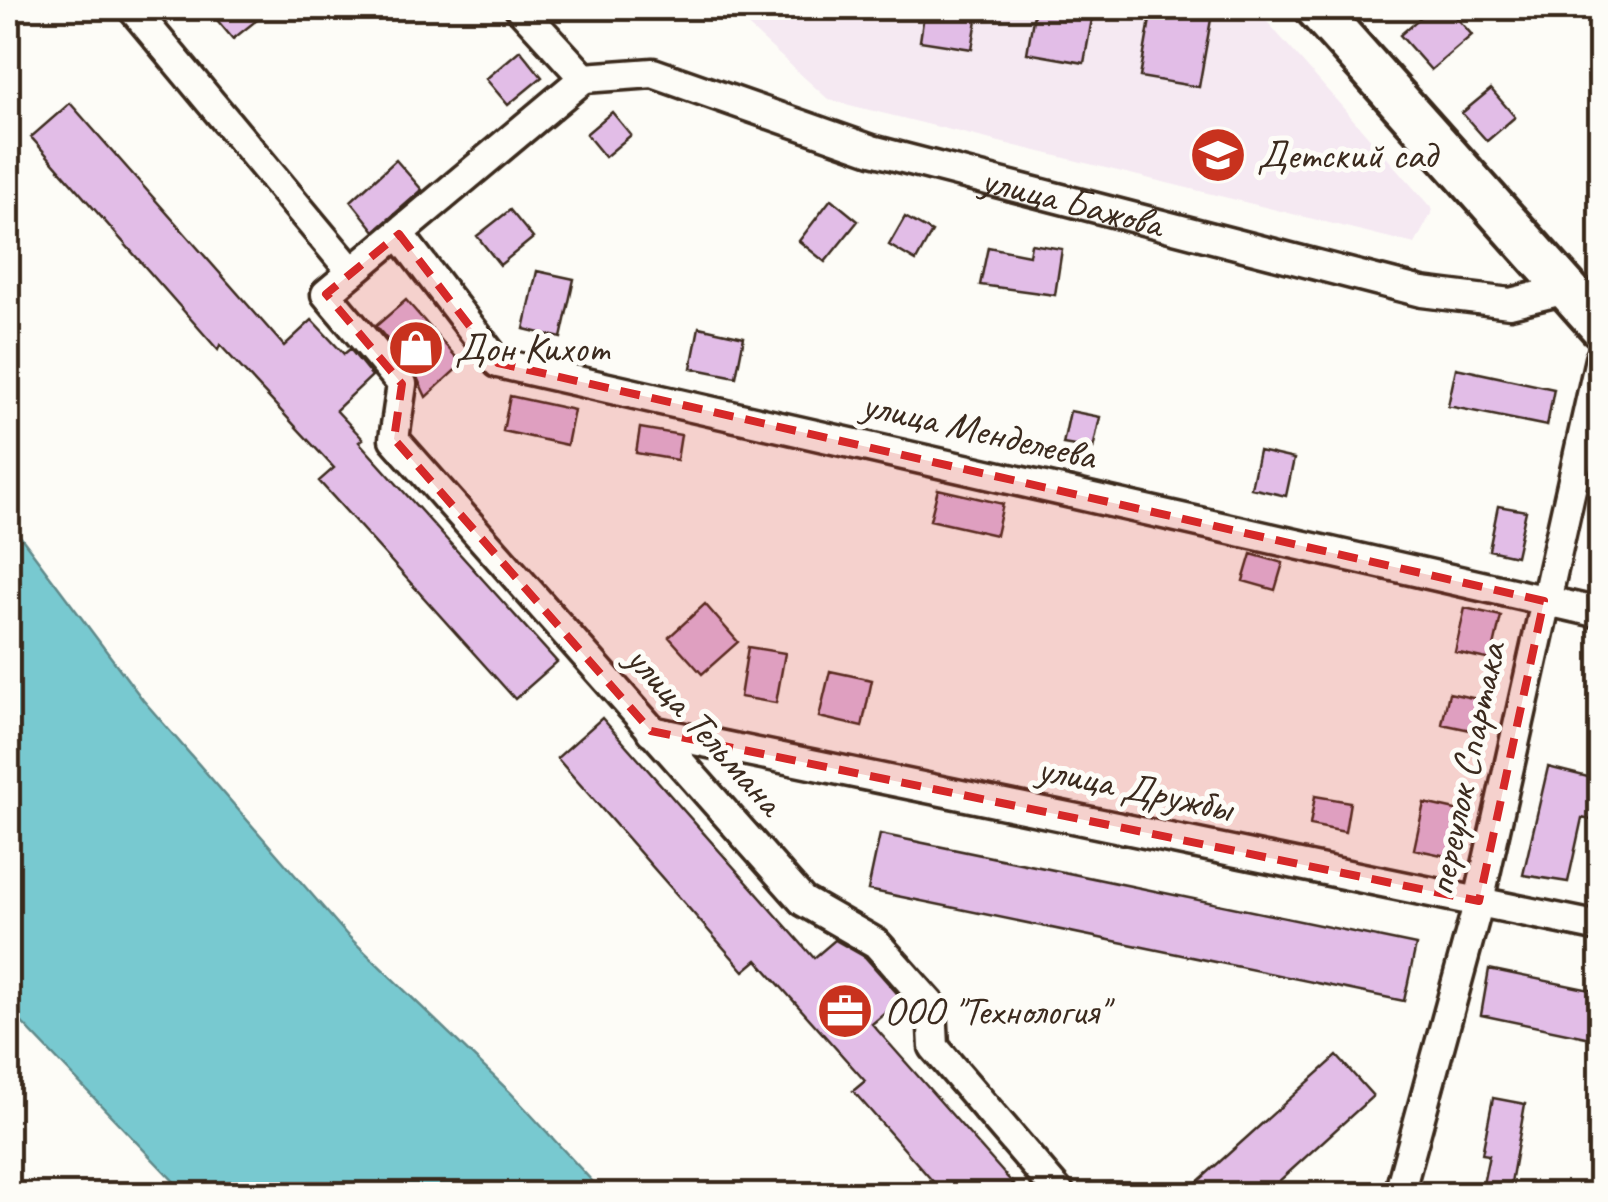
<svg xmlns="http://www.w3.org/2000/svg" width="1608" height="1202" font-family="Caveat,sans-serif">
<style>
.built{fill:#f5e9f2}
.water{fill:#78c9d0;stroke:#608989;stroke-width:2.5}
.building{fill:#e2bde7;stroke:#3b2a1e;stroke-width:2.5}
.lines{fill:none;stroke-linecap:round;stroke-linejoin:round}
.street-casing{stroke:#3b2a1e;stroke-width:35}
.secondary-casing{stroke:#3b2a1e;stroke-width:48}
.street{stroke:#fdfcf7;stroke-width:28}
.secondary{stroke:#fdfcf7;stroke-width:40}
.marked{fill:#d62828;fill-opacity:0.2;stroke:#d62828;stroke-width:8;stroke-dasharray:20 12;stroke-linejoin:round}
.labels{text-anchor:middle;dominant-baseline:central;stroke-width:10;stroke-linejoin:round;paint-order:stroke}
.poi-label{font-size:40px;fill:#3b2a1e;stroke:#fdfcf7;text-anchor:start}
.street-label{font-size:40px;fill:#3b2a1e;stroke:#fdfcf7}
</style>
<rect width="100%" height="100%" fill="#fdfcf7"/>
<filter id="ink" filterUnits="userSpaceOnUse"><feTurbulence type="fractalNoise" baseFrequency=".01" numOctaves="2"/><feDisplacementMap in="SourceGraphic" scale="20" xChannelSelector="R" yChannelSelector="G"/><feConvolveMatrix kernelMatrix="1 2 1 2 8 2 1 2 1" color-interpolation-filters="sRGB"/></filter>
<g filter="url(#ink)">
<path class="built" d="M 728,8 L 1255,8 L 1433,210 L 1415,244 L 829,100 Z"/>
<path class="water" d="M 8,520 L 143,700 L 347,935 L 510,1092 L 604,1194 L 186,1194 L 8,1008 Z"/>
<path class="building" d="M 207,8 L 272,8 L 233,39 Z
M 925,8 L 979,8 L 972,49 L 920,41 Z
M 1035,8 L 1094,8 L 1084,63 L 1027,53 Z
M 1152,8 L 1213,8 L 1199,87 L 1140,77 Z
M 1431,8 L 1448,8 L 1472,35 L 1431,70 L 1400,35 Z
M 520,50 L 542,77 L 508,105 L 486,79 Z
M 1491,89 L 1515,117 L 1487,141 L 1462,113 Z
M 70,103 L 284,346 L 312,320 L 344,354 L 350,349 L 372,376 L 336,410 L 363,439 L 359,442 L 557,662 L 515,699 L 319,481 L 334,468 L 220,345 L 218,350 L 31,137 Z
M 612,112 L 631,135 L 605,157 L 586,134 Z
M 396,160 L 422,190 L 375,231 L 351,201 Z
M 831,199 L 858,221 L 825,262 L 799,241 Z
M 510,210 L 533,238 L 500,265 L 477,236 Z
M 905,217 L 932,232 L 916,261 L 889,245 Z
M 1031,244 L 1062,249 L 1055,295 L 980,285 L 988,247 L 1029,255 Z
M 537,271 L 574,279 L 561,338 L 524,329 Z
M 406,300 L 462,364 L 426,397 L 415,373 L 376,326 Z
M 699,327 L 744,337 L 736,377 L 691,368 Z
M 1456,368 L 1554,389 L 1547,426 L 1448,406 Z
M 510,396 L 574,410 L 567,445 L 503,431 Z
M 1070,411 L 1100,417 L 1093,449 L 1063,444 Z
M 640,428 L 681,435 L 677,460 L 636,453 Z
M 1259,451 L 1294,459 L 1286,496 L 1251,488 Z
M 938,489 L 1003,504 L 996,535 L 930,520 Z
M 1498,506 L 1526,511 L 1516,556 L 1489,550 Z
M 1251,554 L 1283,563 L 1275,590 L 1243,581 Z
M 705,604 L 738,642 L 702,674 L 669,637 Z
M 1465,608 L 1501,616 L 1491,660 L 1455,652 Z
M 748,647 L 785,653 L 776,703 L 740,697 Z
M 830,671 L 872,680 L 862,727 L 819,717 Z
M 1449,693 L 1482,700 L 1475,731 L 1442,724 Z
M 602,718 L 814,958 L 835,940 L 865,957 L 902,999 L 872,1024 L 1022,1194 L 944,1194 L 853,1091 L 865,1081 L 757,960 L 744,971 L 557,758 Z
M 1548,767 L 1600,780 L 1600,822 L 1582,818 L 1568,882 L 1523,875 Z
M 1315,796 L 1350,802 L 1345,832 L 1310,825 Z
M 1424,803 L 1460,811 L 1451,857 L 1414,849 Z
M 880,834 L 1416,945 L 1404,1001 L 868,890 Z
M 1489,969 L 1600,992 L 1600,1040 L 1481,1015 Z
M 1337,1056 L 1373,1096 L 1265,1194 L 1184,1194 Z
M 1493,1098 L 1525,1104 L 1509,1194 L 1481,1194 L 1489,1155 L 1482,1154 Z"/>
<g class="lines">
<g class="street-casing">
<g id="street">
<path d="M 132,8 L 352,272"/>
<path d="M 520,8 L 584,78"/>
<path d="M 584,78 L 326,294 L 402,384 L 394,439 L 803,901 L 876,943 L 932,1006 L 934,1047 L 1060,1194"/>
<path id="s1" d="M 584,78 L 653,73 L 872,150 L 1422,292 L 1510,303 L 1567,289"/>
<path d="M 399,234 L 498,363 L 1600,613"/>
<path d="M 651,731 L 1600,927"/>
<path d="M 1399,1194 L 1479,901 L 1600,359"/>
</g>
</g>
<g class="secondary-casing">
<path id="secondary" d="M 1316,8 L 1600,326"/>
</g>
<use href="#street" class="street"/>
<use href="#secondary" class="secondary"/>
</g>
</g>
<path class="marked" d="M 399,234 L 498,363 L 1544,601 L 1479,901 L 651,731 L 394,439 L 402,384 L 326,294 Z"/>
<defs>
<g id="school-disc" transform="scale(2.875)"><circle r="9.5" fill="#c8321e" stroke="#fdfcf7"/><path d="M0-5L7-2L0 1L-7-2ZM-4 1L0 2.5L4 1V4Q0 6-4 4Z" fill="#fff"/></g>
<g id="shop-disc" transform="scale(2.875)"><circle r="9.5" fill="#c8321e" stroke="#fdfcf7"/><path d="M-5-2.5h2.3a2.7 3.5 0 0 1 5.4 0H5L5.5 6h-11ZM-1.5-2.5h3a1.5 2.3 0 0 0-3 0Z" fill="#fff"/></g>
<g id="office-disc" transform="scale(2.875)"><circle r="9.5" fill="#c8321e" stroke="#fdfcf7"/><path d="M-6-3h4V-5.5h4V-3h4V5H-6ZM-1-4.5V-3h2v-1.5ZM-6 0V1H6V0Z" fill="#fff"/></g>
</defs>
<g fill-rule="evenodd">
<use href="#school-disc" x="1218" y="155"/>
<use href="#shop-disc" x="416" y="348"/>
<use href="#office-disc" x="845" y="1011"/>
</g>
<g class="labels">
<g class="poi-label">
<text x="1257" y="155">Детский сад</text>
<text x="455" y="348">Дон Кихот</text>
<text x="884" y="1011">ООО "Технология"</text>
</g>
<g class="street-label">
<text stroke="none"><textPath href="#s1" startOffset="508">улица Бажова</textPath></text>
<text transform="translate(979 430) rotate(13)">улица Менделеева</text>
<text transform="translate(705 730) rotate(48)">улица Тельмана</text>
<text transform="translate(1466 769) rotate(-78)">переулок Спартака</text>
<text transform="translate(1135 788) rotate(12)">улица Дружбы</text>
</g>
</g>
<rect width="1608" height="1202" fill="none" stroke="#fdfcf7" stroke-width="40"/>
<rect x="20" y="20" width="1568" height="1162" fill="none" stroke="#3b2a1e" stroke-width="4" filter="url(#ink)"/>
</svg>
